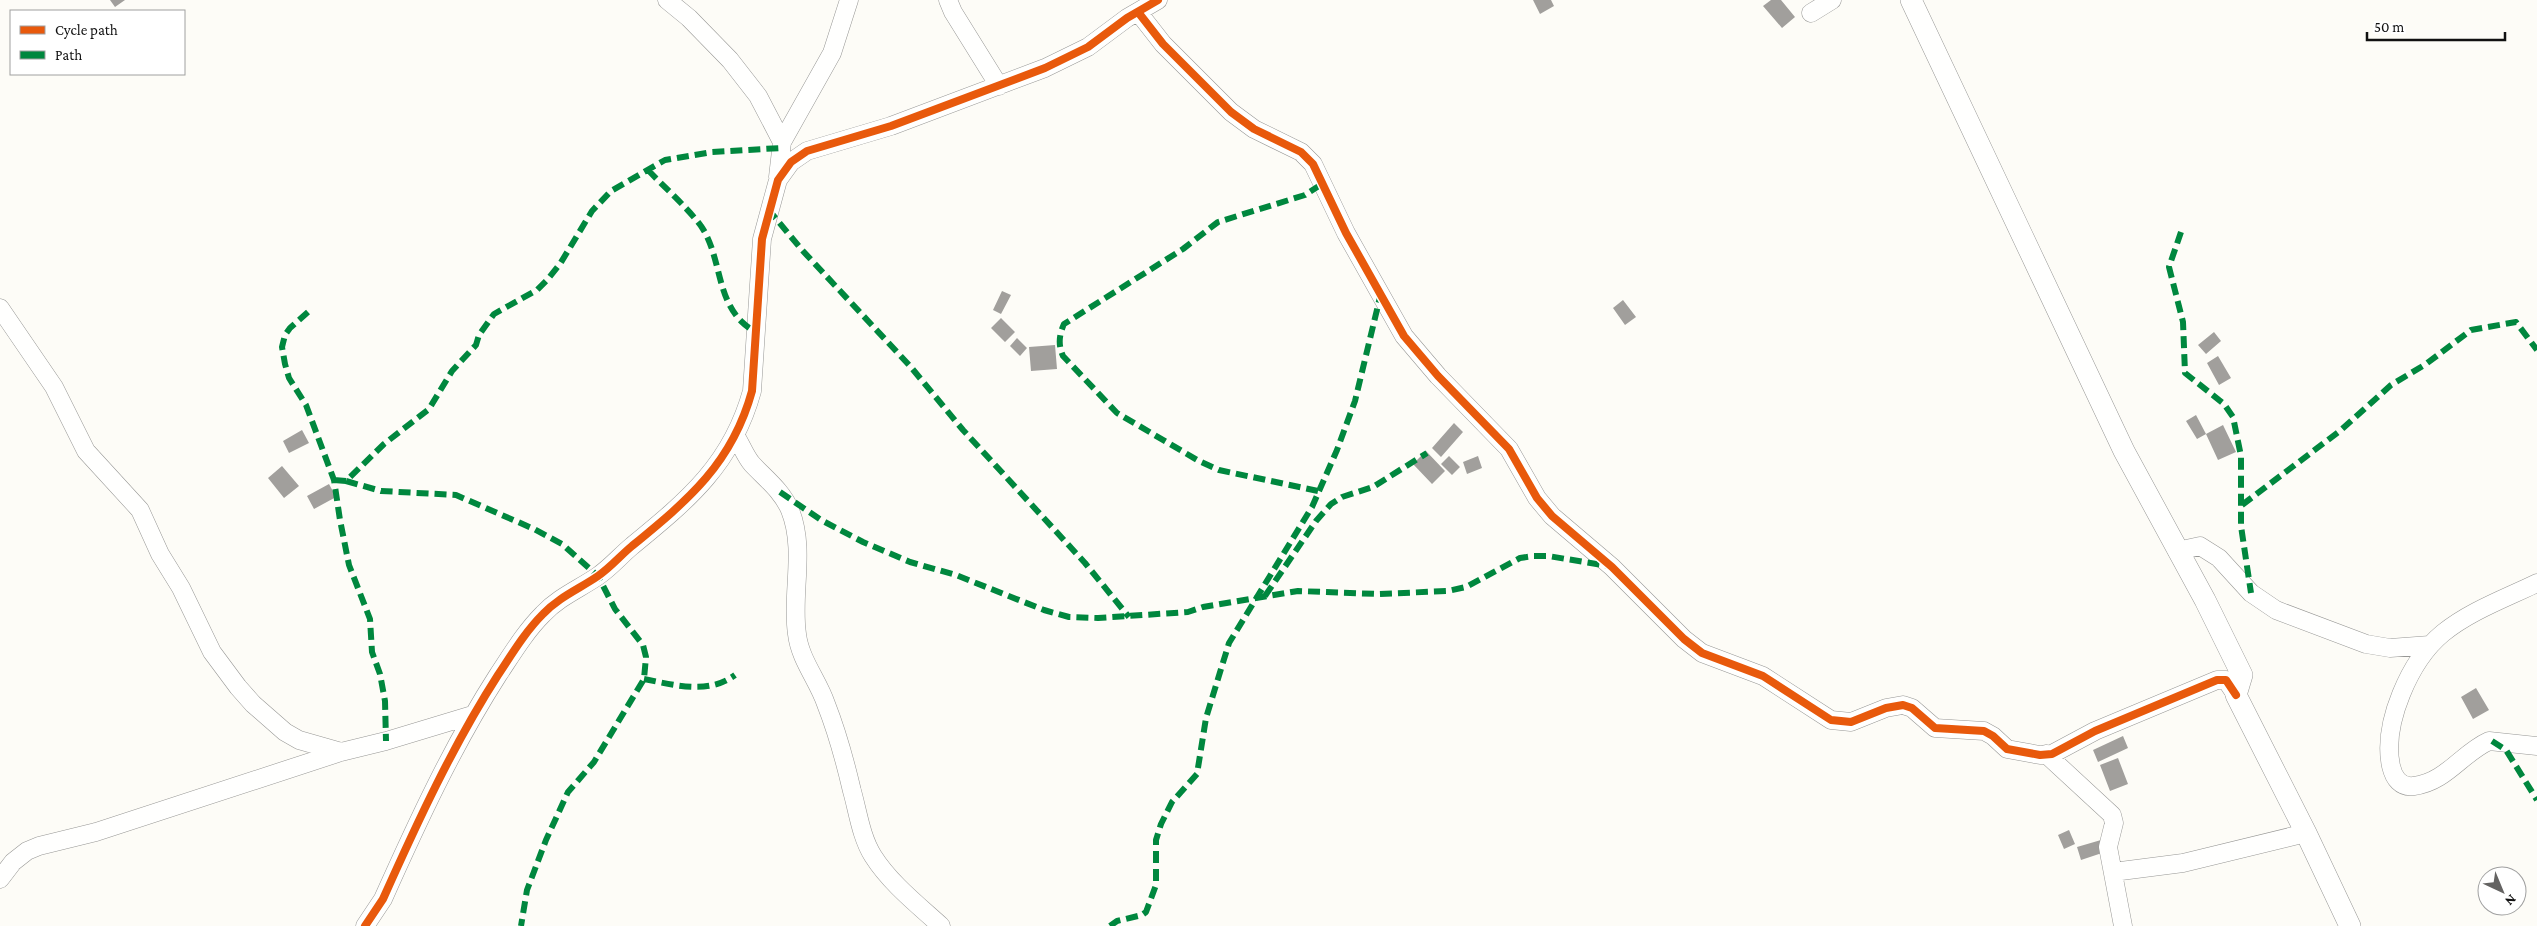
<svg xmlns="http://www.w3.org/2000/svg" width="2537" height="926" font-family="'Crimson Pro',serif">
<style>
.building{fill:#a19f9c}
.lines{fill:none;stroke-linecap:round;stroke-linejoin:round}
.minor-casing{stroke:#979795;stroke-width:19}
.tertiary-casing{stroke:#979795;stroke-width:22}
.minor{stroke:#fffffe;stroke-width:18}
.tertiary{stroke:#fffffe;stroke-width:21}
.quiet{stroke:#00873e;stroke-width:6;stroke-dasharray:12 6;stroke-linecap:butt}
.cycleway-casing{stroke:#fff;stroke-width:11}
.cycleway{stroke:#e8590c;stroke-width:8}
</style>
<rect width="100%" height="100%" fill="#fdfcf7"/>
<path class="building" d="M 110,0 L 125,0 L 115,7 Z
M 1533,0 L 1551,0 L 1554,6 L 1540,14 Z
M 1771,0 L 1781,0 L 1795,17 L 1782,28 L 1763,6 Z
M 1002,291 L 1011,295 L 1001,314 L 993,310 Z
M 1623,300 L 1636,317 L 1625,325 L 1613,308 Z
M 1001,318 L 1015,332 L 1005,342 L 991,328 Z
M 2214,332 L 2221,341 L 2206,354 L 2198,345 Z
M 1017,338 L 1027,348 L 1020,356 L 1010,346 Z
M 1055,345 L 1057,369 L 1031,371 L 1029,347 Z
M 2218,356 L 2231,378 L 2219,385 L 2207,363 Z
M 2196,415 L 2206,434 L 2197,439 L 2186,421 Z
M 1454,423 L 1463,432 L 1441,457 L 1432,448 Z
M 2223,425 L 2236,452 L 2218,460 L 2206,434 Z
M 302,430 L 309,443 L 289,453 L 283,441 Z
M 1426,451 L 1445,471 L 1432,484 L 1413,464 Z
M 1449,456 L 1460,467 L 1452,475 L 1441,464 Z
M 1478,456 L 1482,468 L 1467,474 L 1463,462 Z
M 282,466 L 299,486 L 284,498 L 268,478 Z
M 329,484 L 336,497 L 314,509 L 307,496 Z
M 2476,688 L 2489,710 L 2473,719 L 2461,697 Z
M 2123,736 L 2128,748 L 2098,762 L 2093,750 Z
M 2118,758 L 2128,784 L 2110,791 L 2100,765 Z
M 2069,830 L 2075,844 L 2064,849 L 2058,835 Z
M 2101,840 L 2105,852 L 2081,860 L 2077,847 Z"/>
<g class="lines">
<g class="minor-casing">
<path id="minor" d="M 667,0 L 689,18 L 730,60 L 758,96 L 782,142 L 778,177
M 948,0 L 953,12 L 999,86
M 1138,12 L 1163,44 L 1231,112 L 1254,129 L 1301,152 L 1313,164 L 1346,233 L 1404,336 L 1438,376 L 1509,449 L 1537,498 L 1552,516 L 1612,567 L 1684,639 L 1702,653 L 1763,676 L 1831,720 L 1851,722 L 1886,708 L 1903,705 L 1912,708 L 1935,728 L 1984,731 L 1993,736 L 2007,749 L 2040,755 L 2052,754 L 2095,731 L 2217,680 L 2226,680 L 2236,695
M 1811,13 L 1832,0
M 782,142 L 832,53 L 849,0
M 0,308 L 54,387 L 86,451 L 140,510 L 160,554 L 181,588 L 212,652 L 238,687 L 253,704 L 285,732 L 299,740 L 341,752
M 735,435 C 741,444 745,456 752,464 C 766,479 782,491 790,510 C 806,550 791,594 797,634 C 800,660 818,680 826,704 C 837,732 845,761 852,791 C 858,812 861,837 873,856 C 890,883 918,905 941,926
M 2177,551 L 2200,546 L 2219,558 L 2251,593 L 2276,610 L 2366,644 L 2390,648 L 2430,645
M 2537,583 C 2506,598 2470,611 2443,633 C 2410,660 2382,724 2391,766 C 2394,779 2401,788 2414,786 C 2446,782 2462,753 2489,741 L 2537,746
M 2046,754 L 2112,815 L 2114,823 L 2108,847 L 2123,926
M 2113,872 L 2183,863 L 2306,833
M 0,879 L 13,862 L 27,851 L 39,846 L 96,832 L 341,752 L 386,741 L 472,715
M 365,926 L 383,899 C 417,823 453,745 498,675 C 512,654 525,632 543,614 C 559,597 579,589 598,576 C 611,567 621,555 632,546 C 688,500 732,464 752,391 L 762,239 L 778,180 L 791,162 L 807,151 L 891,126 L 1045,68 L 1088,47 L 1127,18 L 1158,0"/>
</g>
<g class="tertiary-casing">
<path id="tertiary" d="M 1911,0 L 2124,451 L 2205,600 L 2242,675 L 2236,695 L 2306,833 L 2350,926"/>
</g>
<use href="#minor" class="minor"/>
<use href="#tertiary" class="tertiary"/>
<path class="quiet" d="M 648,170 C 665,188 686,206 701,226 C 721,255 716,297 742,322 C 746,326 752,330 757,333
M 768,209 L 802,250 L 910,366 L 963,430 L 1085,563 L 1129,617
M 2181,232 L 2169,267 L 2183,322 L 2185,373 L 2224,404 L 2233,417 L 2241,456 L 2241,526 L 2251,593
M 308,312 L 290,328 L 285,335 L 282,347 L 285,364 L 289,378 L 306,405 L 334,480 L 340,520 L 349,565 L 370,619 L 372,652 L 380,674 L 385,701 L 386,741
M 334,480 L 346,481 L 384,444 L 429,409 L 452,371 L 476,345 L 479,335 L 494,314 L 537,290 L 547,280 L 560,264 L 592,211 L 611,191 L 665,160 L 712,152 L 781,148
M 346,481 L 381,491 L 456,495 L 534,529 L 562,544 L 598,576 L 615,609 L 643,645 L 646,657 L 644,679 L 594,762 L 568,792 L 546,840 L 527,890 L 521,926
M 1318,491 L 1219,470 L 1199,461 L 1117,413 L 1063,356 C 1058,345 1059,335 1064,324 L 1183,249 L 1218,222 L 1305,195 L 1322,184
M 780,492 L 821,520 L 863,542 L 910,562 L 956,575 L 1044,610 L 1069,617 L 1098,618 L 1188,612 L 1203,607 L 1298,591 L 1378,594 L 1448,591 L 1466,587 L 1520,558 L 1534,556 L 1548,556 L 1609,566
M 2242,505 L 2341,430 L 2391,385 L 2426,364 L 2471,330 L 2516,322 L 2537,350
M 1265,596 L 1316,521 L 1331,504 L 1342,497 L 1373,487 L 1427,453
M 644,679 C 675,685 708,695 735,675
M 2492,741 L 2506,750 L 2537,800
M 1110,926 L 1117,921 L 1142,915 L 1146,912 L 1156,885 L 1156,840 L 1161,824 L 1172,802 L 1197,774 L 1206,718 L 1229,643 L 1312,507 L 1337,450 L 1355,401 L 1381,293"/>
<g class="cycleway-casing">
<path id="cycleway" d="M 1138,12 L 1163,44 L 1231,112 L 1254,129 L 1301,152 L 1313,164 L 1346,233 L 1404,336 L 1438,376 L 1509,449 L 1537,498 L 1552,516 L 1612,567 L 1684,639 L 1702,653 L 1763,676 L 1831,720 L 1851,722 L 1886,708 L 1903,705 L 1912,708 L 1935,728 L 1984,731 L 1993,736 L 2007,749 L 2040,755 L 2052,754 L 2095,731 L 2217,680 L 2226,680 L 2236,695
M 365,926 L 383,899 C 417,823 453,745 498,675 C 512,654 525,632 543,614 C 559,597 579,589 598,576 C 611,567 621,555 632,546 C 688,500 732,464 752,391 L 762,239 L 778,180 L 791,162 L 807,151 L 891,126 L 1045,68 L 1088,47 L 1127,18 L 1158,0"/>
</g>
<use href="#cycleway" class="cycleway"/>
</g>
<rect x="10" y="10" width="175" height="65" fill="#ffffff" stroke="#a0a0a0"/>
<rect x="20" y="26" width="25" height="8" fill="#e8590c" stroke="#a0a0a0"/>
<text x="55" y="35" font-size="15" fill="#111111">Cycle path</text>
<rect x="20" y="51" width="25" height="8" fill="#00873e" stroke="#a0a0a0"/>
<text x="55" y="60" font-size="15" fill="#111111">Path</text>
<g transform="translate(2502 891) rotate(136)"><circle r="24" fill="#ffffff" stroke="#a0a0a0"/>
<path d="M0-4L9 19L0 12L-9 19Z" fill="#646362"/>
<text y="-8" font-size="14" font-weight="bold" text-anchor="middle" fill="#111111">N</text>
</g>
<path d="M2367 32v8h138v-8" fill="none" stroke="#111111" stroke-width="2.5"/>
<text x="2374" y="32" font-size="15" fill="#111111" stroke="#ffffff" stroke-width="4" paint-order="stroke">50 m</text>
</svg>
